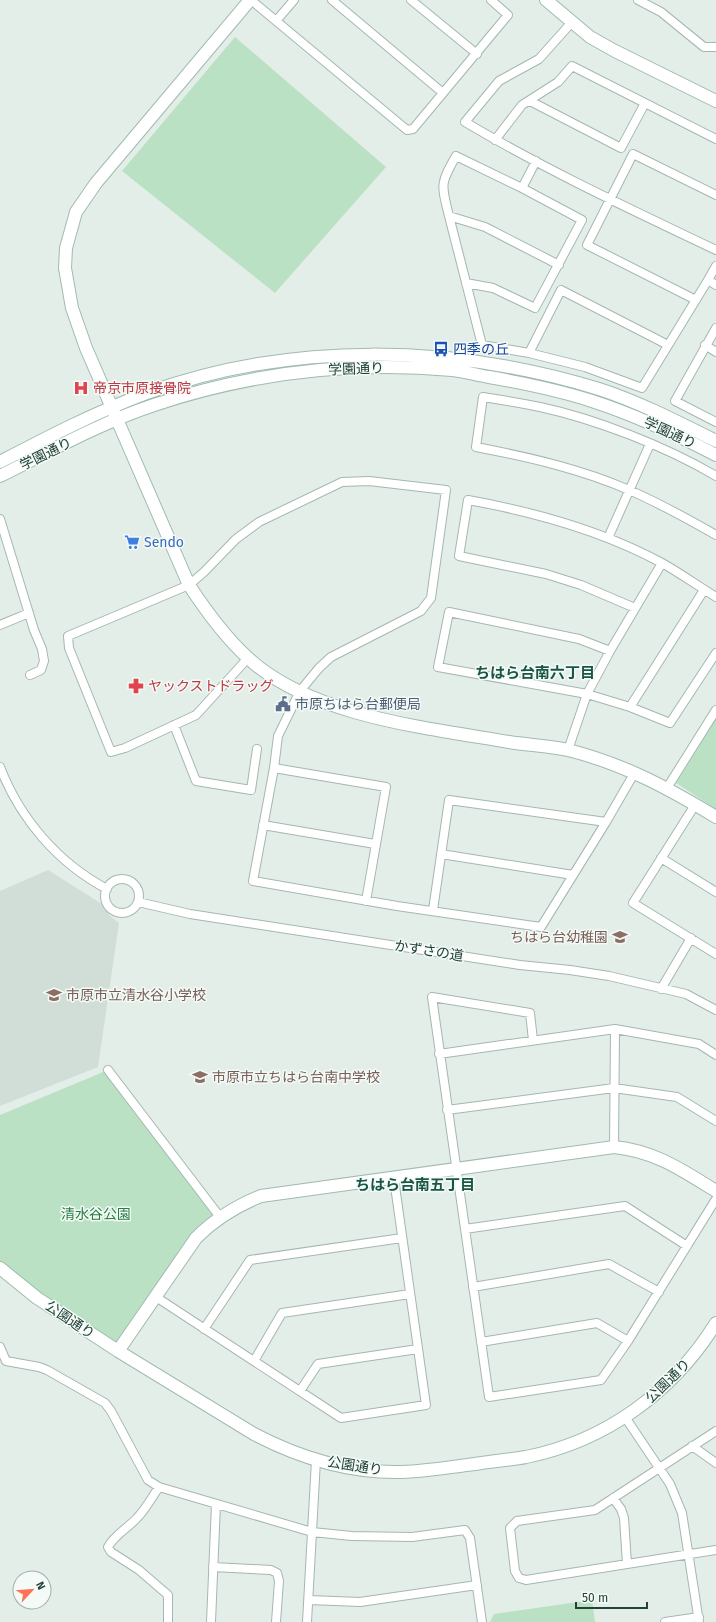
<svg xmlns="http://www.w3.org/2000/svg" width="716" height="1622" font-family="'Fira Sans','Noto Sans JP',sans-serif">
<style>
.built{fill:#d1ded8}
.green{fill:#bae1c3}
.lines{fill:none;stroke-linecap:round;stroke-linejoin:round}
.street-casing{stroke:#a5b7b0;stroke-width:10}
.secondary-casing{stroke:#a0bbb0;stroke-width:14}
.street{stroke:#fff;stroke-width:8}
.secondary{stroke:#fff;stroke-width:12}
.labels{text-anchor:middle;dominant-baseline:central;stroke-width:3;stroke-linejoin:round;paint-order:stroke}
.transit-label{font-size:14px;fill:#164399;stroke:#f4faf7;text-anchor:start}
.street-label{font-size:14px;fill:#214237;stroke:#f4faf7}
.health-label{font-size:14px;fill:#be3a42;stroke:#f4faf7;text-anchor:start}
.shop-label{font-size:14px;fill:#366cbe;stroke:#f4faf7;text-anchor:start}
.service-label{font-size:14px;fill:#4e5e75;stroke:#f4faf7;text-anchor:start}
.education-label{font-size:14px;fill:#785e54;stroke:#f4faf7;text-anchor:start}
.park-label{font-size:14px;fill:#277d44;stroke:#f4faf7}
.neighbourhood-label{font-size:15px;font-weight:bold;fill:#1a5644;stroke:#f4faf7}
</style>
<rect width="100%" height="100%" fill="#e3eee9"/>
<path class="built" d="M 48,870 L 102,904 L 110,916 L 119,923 L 98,1067 L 0,1106 L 0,891 Z"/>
<path class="green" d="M 235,37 L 386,167 L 275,293 L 122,171 Z
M 716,719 L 716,809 L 676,783 Z
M 108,1070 L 220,1217 L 196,1238 L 118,1351 L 0,1268 L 0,1115 Z
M 592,1600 L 595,1622 L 490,1622 L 494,1614 Z"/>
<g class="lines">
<g class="street-casing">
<path id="street" d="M 251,0 L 407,130 L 413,129 L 508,15 L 491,0
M 332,0 L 443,93
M 411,0 L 477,54
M 638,0 L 661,12 L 704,47 L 716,47
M 276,21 L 294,0
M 572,22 L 539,59 L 499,81 L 465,122 C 546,170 632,210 716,250
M 530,101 L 621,148 L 645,103
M 495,140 L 522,105 L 558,82 L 572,66 L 716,139
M 449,216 C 441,184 440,184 456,156 L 522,188 L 536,161
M 716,266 L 708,280 L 716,285
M 466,283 L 493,288 L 535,308 L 582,220 L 522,188
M 696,300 L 587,245 L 633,154 L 716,195
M 716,328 L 675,401 L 716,422
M 668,345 L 561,290 L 529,353 L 585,367 L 642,388 L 708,280
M 705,345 L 716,352
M 529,353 L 482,345 L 449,216 L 485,227 L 559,265
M 716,476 C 667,447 596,419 540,407 C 521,403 502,400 483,397 L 476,447 C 528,457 581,469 629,490 C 659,503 688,519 716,535
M 0,519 L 34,630 L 42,649 L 44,661 L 41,670 L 30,675
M 608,538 L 650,444
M 635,608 L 581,585 L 546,574 L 459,556 L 468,500 C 535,512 601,530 662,563 C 680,573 698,586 716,597
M 0,625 L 29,613
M 610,651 L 579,639 L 449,612 L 438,667 L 587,694 L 630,707 L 670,723 L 716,653
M 248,658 L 196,715 L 125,748 L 111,752 L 69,648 L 68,636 L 189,585 L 204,572 L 236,539 L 259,522 L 342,482 L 369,481 L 446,490 L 431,598 L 421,611 L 331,657 L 319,668 L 300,691 L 278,736 L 274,768 L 253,881 L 397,906 L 541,927 L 606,822 L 635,772
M 630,707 L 704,590
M 174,725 L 196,781 L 251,790 L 257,749
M 568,750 L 587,694 L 610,651 L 662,563
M 0,767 C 20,819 58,863 107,889
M 274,768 L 386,787 L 366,901
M 667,788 L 716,710
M 695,805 L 633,903 L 716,954
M 263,825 L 375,844
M 441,854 L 573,875
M 661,858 L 716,892
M105 896a17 17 0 1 1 34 0a17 17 0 1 1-34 0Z
M 138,902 L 190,914 L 520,965 L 570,970 L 609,976 L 686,994 L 716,1010
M 433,910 L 449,800 L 606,822
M 661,989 L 691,938
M 533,1040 L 530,1013 L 432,997 L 489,1397 L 601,1380 L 628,1341 L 716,1199
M 439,1054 L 615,1029 L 699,1044 L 716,1055
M 108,1070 L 220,1217
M 447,1110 L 614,1088 L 677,1097 L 716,1121
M 614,1147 L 615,1029
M 465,1229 L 625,1206 L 687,1246
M 473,1287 L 609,1264 L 659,1292
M 156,1297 L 341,1418 L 426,1405 L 394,1179
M 204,1329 L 250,1260 L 402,1238
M 481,1342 L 597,1323 L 628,1341
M 0,1347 L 6,1361 L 39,1367 L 47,1370 L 105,1403 L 111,1411 L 148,1480 L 159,1487 L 312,1532 L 352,1536 L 412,1537 L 465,1530 L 470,1538 L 482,1622
M 254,1361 L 282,1313 L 410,1294
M 300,1391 L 318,1364 L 418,1349
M 625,1417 L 670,1484 L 682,1513 L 699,1622
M 716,1431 L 595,1510 L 517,1521 L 510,1528 L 515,1571 L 519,1578 L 526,1580 L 716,1550
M 692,1446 L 716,1463
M 159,1487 C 152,1497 146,1509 137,1518 C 128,1528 114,1535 108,1547 L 111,1552 L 139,1570 L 168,1595 L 168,1622
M 613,1498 L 621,1509 L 624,1518 L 627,1564
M 213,1567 L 271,1570 L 277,1573 L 279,1581 L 276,1622
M 309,1600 L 360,1602 L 477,1585
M 211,1622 L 216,1504
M 307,1622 L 316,1460
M 665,1622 L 699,1617"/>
</g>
<g class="secondary-casing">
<path id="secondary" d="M 250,0 L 96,183 L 76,212 L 66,248 L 65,268 L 72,308 L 86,348 L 189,585 C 206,611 225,637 248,658 C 310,716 427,728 509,742 C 528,745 549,746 568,750 C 624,764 668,788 716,817
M 546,0 L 590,37 L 615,51 L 716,101
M 0,462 C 48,437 96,412 147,393 C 291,341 453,344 599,389 C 639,402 678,422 716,441
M 0,476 C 50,451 100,423 154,405 C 250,373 351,361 452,370 C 464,371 476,375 489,377 C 523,383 558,390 592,401 C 635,415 676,434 716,455
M 0,1268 L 37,1298 L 118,1351 L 254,1434 C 298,1457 347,1472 396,1472 C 423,1472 449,1467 475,1464 C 492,1461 509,1460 526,1457 C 606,1441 673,1392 716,1323
M 118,1351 L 196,1238 C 215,1219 236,1206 261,1196 L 614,1147 C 655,1151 682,1170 716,1191"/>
</g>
<use href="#street" class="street"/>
<use href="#secondary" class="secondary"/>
</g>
<defs>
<g id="bus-bare" transform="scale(1.2)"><path d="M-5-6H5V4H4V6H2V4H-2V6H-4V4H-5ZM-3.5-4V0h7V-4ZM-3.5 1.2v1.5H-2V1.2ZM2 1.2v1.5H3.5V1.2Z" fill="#1a4fb4" stroke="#f4faf7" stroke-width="2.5" paint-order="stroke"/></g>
<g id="hospital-bare" transform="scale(1.2)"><path d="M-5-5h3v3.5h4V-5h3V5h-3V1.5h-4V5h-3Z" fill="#e0444e" stroke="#f4faf7" stroke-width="2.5" paint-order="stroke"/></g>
<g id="supermarket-bare" transform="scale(1.2)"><path d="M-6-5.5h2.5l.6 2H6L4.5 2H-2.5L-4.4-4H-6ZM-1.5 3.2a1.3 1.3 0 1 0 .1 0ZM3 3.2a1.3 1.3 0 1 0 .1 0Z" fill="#3f7fe0" stroke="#f4faf7" stroke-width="2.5" paint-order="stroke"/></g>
<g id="pharmacy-bare" transform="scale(1.2)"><path d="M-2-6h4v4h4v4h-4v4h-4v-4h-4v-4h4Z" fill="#e0444e" stroke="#f4faf7" stroke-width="2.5" paint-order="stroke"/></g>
<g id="civic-bare" transform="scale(1.2)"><path d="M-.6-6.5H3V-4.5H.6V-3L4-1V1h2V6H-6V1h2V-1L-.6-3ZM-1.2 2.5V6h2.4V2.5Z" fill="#5c6f8a" stroke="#f4faf7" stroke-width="2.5" paint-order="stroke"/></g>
<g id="school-bare" transform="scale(1.2)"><path d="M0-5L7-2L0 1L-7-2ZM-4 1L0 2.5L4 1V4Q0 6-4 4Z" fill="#8d6e63" stroke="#f4faf7" stroke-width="2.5" paint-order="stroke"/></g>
</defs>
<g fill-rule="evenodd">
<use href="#bus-bare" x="441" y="349"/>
<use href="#hospital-bare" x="81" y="388"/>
<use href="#supermarket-bare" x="132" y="542"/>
<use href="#pharmacy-bare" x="136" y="686"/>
<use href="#civic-bare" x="283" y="704"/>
<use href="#school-bare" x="620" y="937"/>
<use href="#school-bare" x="54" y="995"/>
<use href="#school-bare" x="200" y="1077"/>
</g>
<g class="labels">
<g class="transit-label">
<text x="453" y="349">四季の丘</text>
</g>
<g class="street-label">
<text transform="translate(356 369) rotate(-2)">学園通り</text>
<text transform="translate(670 433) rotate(25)">学園通り</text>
<text transform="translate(46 454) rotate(-26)">学園通り</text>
<text transform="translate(429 951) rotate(9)">かずさの道</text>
<text transform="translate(70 1320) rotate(34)">公園通り</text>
<text transform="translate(668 1381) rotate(-44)">公園通り</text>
<text transform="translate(355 1466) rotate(9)">公園通り</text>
</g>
<g class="health-label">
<text x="93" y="388">帝京市原接骨院</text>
<text x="148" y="686">ヤックストドラッグ</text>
</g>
<g class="shop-label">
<text x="144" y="542">Sendo</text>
</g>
<g class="service-label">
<text x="295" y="704">市原ちはら台郵便局</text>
</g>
<g class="education-label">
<text x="608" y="937" text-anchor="end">ちはら台幼稚園</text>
<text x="66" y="995">市原市立清水谷小学校</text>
<text x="212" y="1077">市原市立ちはら台南中学校</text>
</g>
<g class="park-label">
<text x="96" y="1214">清水谷公園</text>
</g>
<g class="neighbourhood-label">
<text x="535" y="673">ちはら台南六丁目</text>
<text x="415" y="1185">ちはら台南五丁目</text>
</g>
</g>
<g transform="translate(32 1590) rotate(64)"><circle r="19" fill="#f4faf7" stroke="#a0b0aa"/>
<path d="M0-3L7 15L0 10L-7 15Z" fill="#fe7351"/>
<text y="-6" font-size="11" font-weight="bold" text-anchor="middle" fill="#214237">N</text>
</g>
<path d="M576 1602v6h71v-6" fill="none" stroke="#214237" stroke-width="2"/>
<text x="582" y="1602" font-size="12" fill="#214237" stroke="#f4faf7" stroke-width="3" paint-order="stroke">50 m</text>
</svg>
